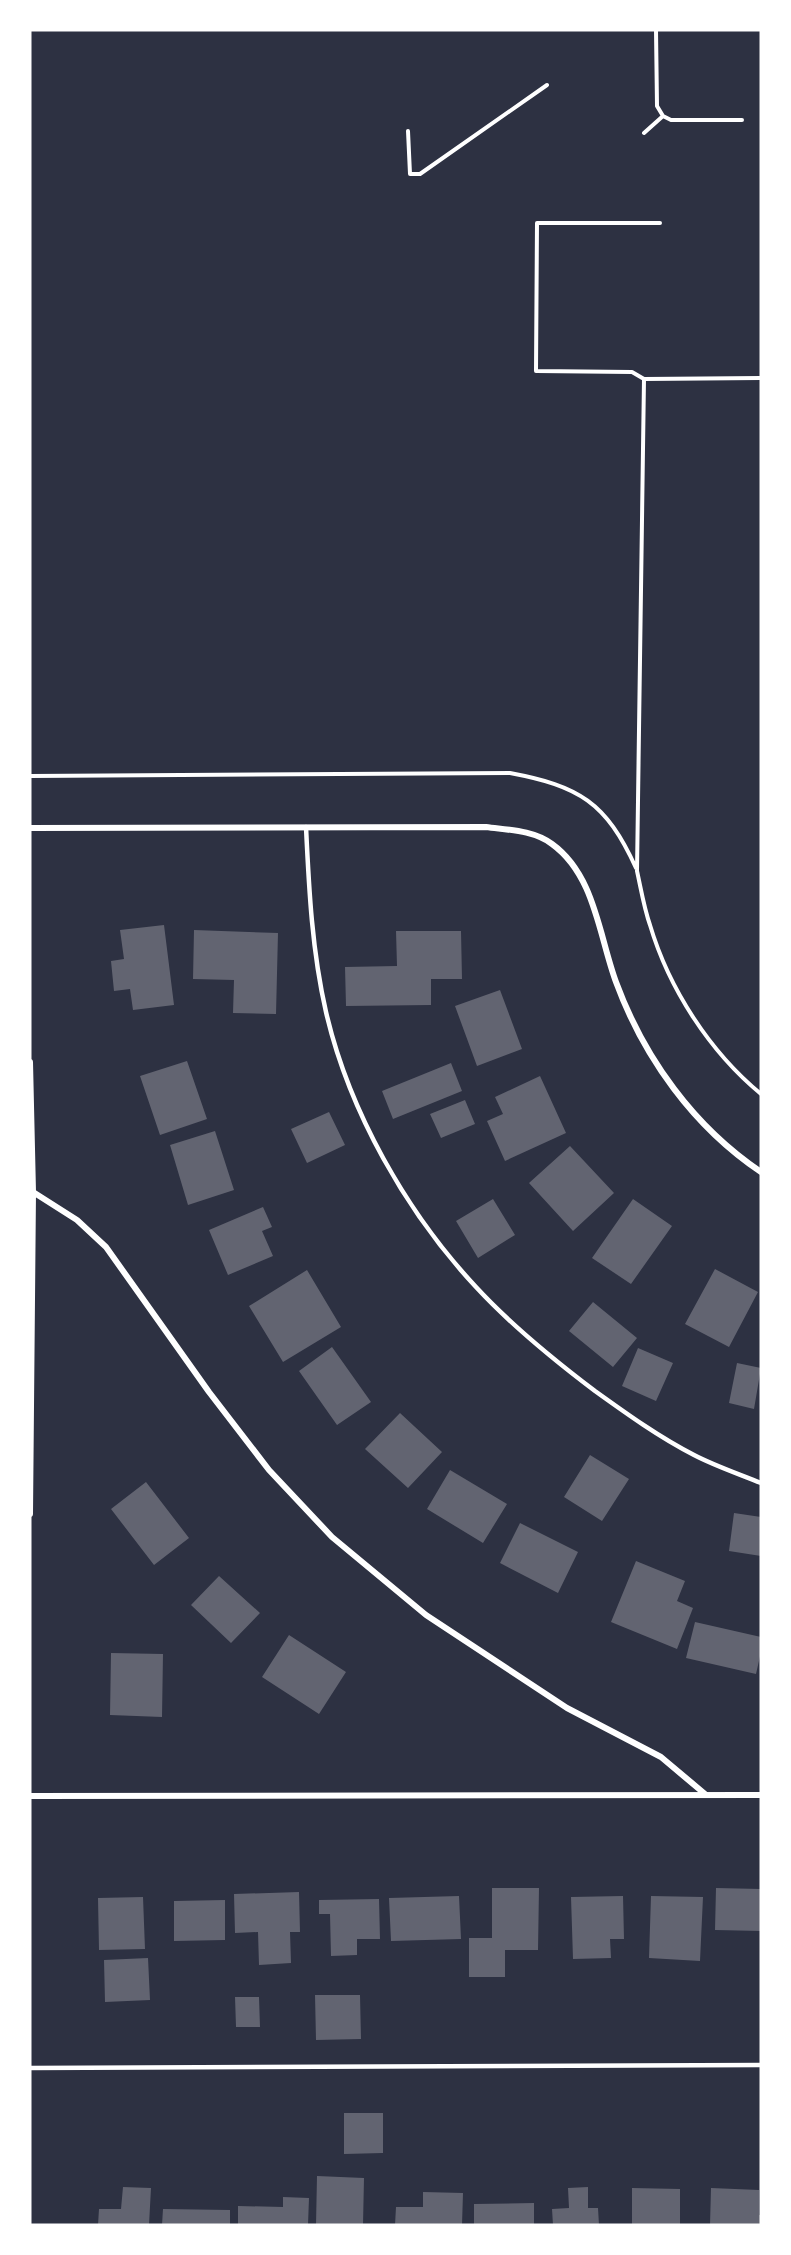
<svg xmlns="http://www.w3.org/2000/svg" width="791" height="2255" font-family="Montserrat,sans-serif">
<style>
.building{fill:#626471}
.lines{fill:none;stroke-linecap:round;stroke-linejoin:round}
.path{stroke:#fff;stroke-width:4}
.service{stroke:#fff;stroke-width:4.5}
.minor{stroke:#fff;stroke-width:6}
</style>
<rect width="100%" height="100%" fill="#2d3142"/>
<path class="building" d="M 164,925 L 174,1005 L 133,1010 L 130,989 L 114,991 L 111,961 L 124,959 L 120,930 Z
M 194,930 L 278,933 L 276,1014 L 233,1013 L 234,980 L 193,979 Z
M 396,931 L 461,931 L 462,979 L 431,979 L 431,1005 L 346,1006 L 345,967 L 397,966 Z
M 500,990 L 522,1049 L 477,1066 L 455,1006 Z
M 187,1061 L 207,1119 L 160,1135 L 140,1076 Z
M 451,1063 L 462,1091 L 393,1119 L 382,1091 Z
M 540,1076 L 566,1133 L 505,1161 L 487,1121 L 503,1114 L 495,1097 Z
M 465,1100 L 475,1124 L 441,1138 L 430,1114 Z
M 329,1112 L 345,1145 L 307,1163 L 291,1129 Z
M 215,1131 L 234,1190 L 188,1205 L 170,1145 Z
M 570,1146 L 614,1193 L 573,1231 L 529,1183 Z
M 493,1199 L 515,1235 L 478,1258 L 456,1221 Z
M 633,1199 L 672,1226 L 631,1284 L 592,1258 Z
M 263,1207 L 272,1227 L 262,1231 L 273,1256 L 228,1275 L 209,1230 Z
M 715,1269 L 758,1292 L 729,1347 L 685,1324 Z
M 307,1270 L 341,1327 L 283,1362 L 249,1306 Z
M 593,1302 L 637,1338 L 613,1367 L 569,1331 Z
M 332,1347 L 371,1402 L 337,1425 L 299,1371 Z
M 638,1348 L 673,1363 L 656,1401 L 622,1386 Z
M 737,1363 L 761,1368 L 754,1409 L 729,1403 Z
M 400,1413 L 442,1452 L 408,1488 L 365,1449 Z
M 590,1455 L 629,1479 L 602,1521 L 564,1497 Z
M 450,1470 L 507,1504 L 483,1543 L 427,1509 Z
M 146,1482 L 189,1538 L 154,1565 L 111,1509 Z
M 734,1513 L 761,1517 L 761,1556 L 729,1551 Z
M 520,1523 L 578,1552 L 558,1593 L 500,1563 Z
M 636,1561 L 685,1581 L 677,1601 L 693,1608 L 677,1649 L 611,1622 Z
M 219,1576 L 260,1613 L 231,1643 L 191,1605 Z
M 695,1622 L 761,1637 L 761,1652 L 756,1674 L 686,1658 Z
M 289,1635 L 346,1672 L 319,1714 L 262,1677 Z
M 111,1653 L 163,1654 L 162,1717 L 110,1715 Z
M 492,1888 L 539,1888 L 538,1950 L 505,1950 L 505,1977 L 469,1977 L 469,1938 L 492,1938 Z
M 716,1888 L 761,1889 L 761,1931 L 715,1930 Z
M 299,1892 L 300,1932 L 290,1932 L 291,1963 L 259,1965 L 258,1932 L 235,1933 L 234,1894 Z
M 459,1896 L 461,1939 L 391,1941 L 389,1898 Z
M 623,1896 L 624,1939 L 610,1939 L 611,1958 L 573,1959 L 571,1897 Z
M 651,1896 L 703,1897 L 700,1961 L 649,1958 Z
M 143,1897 L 145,1949 L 99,1950 L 98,1898 Z
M 379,1899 L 380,1939 L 357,1939 L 357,1955 L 331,1956 L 330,1914 L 319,1914 L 319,1900 Z
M 225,1900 L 225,1940 L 174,1941 L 174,1901 Z
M 148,1958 L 150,2000 L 105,2002 L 104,1960 Z
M 315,1995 L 360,1995 L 361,2039 L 316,2040 Z
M 235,1997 L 259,1997 L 260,2027 L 236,2027 Z
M 344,2113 L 383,2113 L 383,2153 L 344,2154 Z
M 317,2176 L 364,2178 L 363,2225 L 316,2225 Z
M 123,2187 L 151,2188 L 149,2225 L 98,2225 L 99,2209 L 121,2209 Z
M 588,2187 L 588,2208 L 598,2208 L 599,2225 L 553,2225 L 552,2209 L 569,2208 L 568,2188 Z
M 632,2188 L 680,2189 L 680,2225 L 632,2225 Z
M 711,2188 L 759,2190 L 759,2215 L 761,2215 L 761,2225 L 710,2225 Z
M 423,2192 L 463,2193 L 462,2225 L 395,2225 L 396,2207 L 423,2207 Z
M 283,2197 L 309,2198 L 308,2225 L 238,2225 L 238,2206 L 283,2207 Z
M 534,2203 L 534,2225 L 474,2225 L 474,2204 Z
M 163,2209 L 230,2210 L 230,2225 L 162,2225 Z"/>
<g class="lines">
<path class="path" d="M 656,30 L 657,106 L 663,116 L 671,120 L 742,120
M 408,131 L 410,174 L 420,174 L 547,85
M 644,133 L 663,116
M 660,223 L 537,223 L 536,371 L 632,372 L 644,379 L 761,378
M 644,379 L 637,871 C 641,889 644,908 650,925 C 669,989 710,1052 761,1094
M 30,776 L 510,773 C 579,786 606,802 636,868"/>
<path class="service" d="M 306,827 C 309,890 312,951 326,1012 C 349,1111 406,1212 476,1287 C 511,1325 554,1360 595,1391 C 627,1414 659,1437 694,1455 C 715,1466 739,1474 761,1483
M 30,2068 L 761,2065"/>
<path class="minor" d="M 30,828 L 486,827 C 508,830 533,830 552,844 C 595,875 599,936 616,982 C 644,1058 694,1127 761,1172
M 30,1062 L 33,1192 L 30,1514
M 33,1192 L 77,1220 L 106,1247 L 209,1392 L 269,1470 L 332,1537 L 426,1615 L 567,1708 L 661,1757 L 705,1794
M 30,1796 L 761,1795"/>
</g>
<rect width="791" height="2255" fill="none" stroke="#ffffff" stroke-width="63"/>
</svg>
